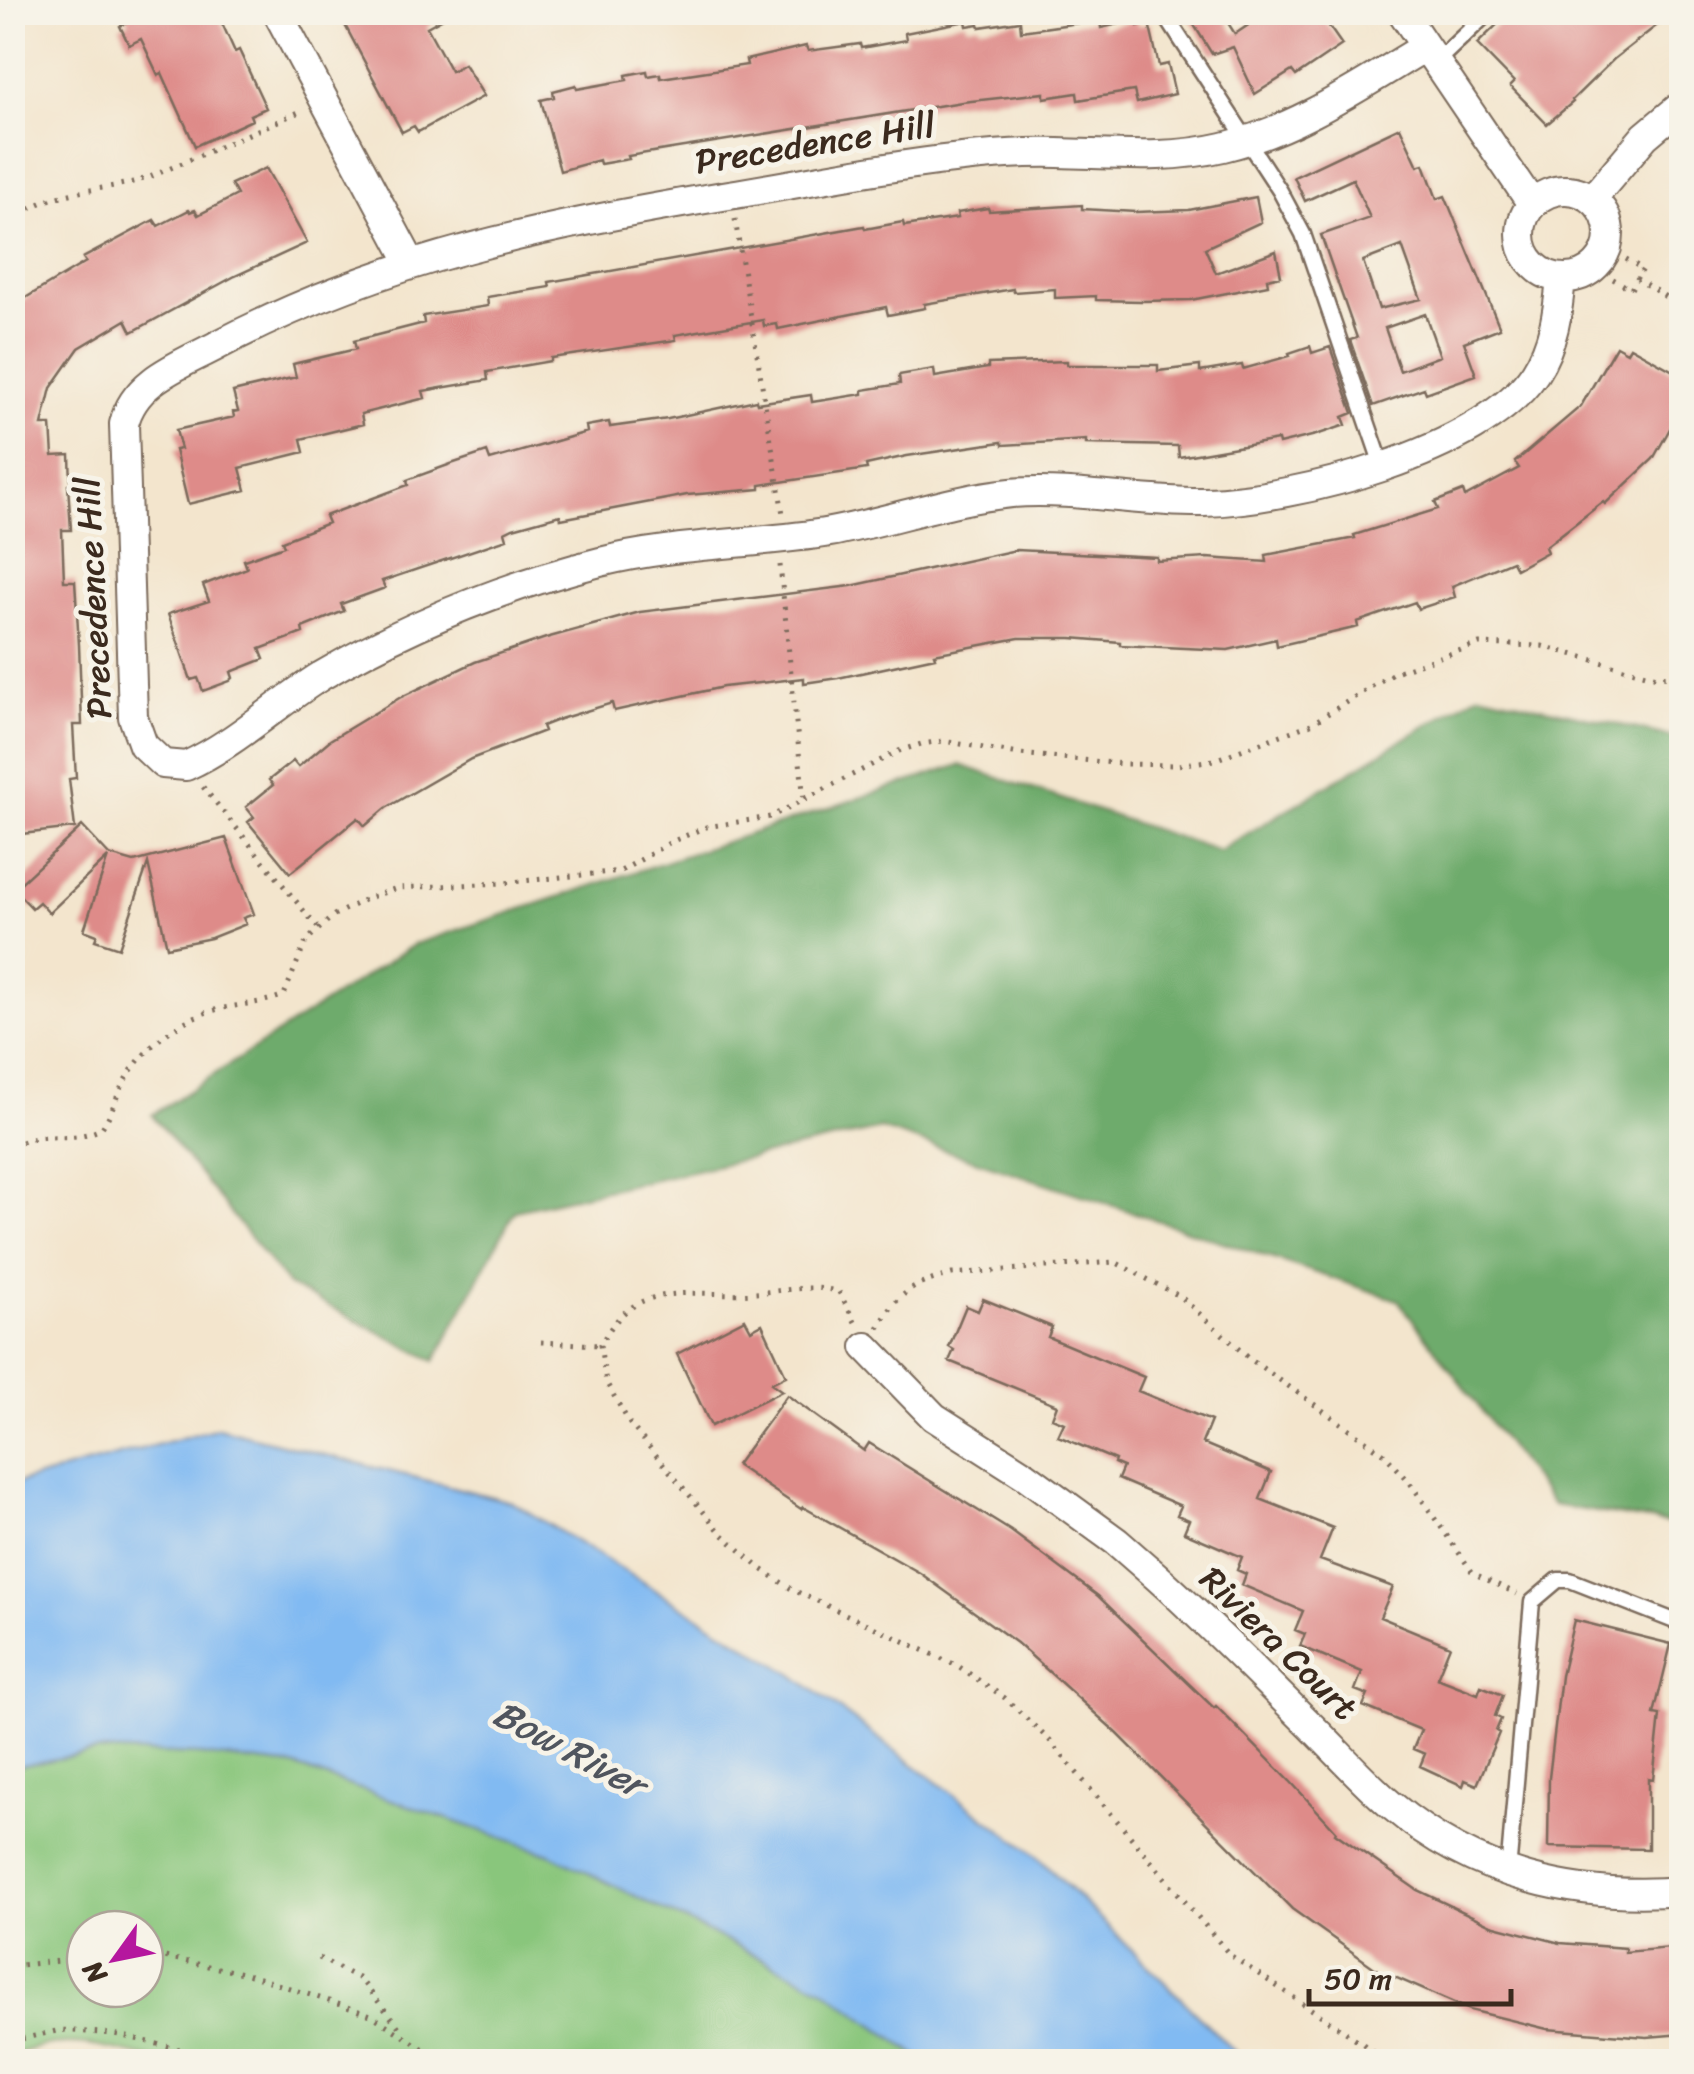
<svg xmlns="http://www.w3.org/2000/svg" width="1694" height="2074" font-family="Sriracha,sans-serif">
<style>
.green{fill:#89c67c;stroke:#62784d;stroke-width:2.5;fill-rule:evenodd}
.forest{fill:#6eab6c;stroke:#546a45;stroke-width:2.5}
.water{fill:#81baf2;stroke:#5e7288;stroke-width:2.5}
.building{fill:#de8b89;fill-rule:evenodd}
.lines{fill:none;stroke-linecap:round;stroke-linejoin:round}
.service-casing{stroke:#7b6b5b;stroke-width:19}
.minor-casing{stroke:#7b6b5b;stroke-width:32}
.path{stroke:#7b6b5b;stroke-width:5;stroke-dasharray:2.5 8;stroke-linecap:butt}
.service{stroke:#fff;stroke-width:14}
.minor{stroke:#fff;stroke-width:28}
.labels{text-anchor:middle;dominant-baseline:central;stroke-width:10;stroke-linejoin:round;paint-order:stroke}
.street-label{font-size:35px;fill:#3b2a1e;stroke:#f7f3e8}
.water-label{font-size:38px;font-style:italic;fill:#50555e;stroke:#f7f3e8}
</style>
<rect width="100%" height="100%" fill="#f7f3e8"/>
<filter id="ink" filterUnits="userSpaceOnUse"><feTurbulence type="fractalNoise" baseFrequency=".01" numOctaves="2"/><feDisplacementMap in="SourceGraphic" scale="20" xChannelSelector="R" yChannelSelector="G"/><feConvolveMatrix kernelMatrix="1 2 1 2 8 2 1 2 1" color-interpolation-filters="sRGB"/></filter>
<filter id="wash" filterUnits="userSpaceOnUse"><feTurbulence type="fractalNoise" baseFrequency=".0048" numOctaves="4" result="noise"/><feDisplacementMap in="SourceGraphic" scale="40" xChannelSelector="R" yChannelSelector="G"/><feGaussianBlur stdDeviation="2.25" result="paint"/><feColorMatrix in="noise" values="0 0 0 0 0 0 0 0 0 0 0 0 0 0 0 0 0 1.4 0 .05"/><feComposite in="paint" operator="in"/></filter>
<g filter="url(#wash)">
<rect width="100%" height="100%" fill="#f3e5cd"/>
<path class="green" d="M 99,1751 L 201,1755 L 293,1766 L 550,1854 L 824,1989 L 925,2061 L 164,2062 C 115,2049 60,2032 13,2056 L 13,1767 ZM 85,1929 L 145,1929 L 145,1989 L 85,1989 Z"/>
<path class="forest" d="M 1480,693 L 1681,739 L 1681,1525 L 1553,1505 L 1398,1300 L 881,1129 L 515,1210 L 435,1361 L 288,1285 L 152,1115 L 415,944 L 960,765 L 1219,851 Z"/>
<path class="water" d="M 218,1428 L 512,1502 L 792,1674 L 1038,1857 L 1244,2061 L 925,2061 L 824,1989 L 550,1854 L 293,1766 L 201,1755 L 99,1751 L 13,1767 L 13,1484 Z"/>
<g id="blocks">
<path class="building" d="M 125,12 L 217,12 L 235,52 L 239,50 L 266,108 L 250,115 L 252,120 L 195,146 L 162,73 L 158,75 L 141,39 L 129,45 L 120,26 L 129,22 Z
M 338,12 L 454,12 L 427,27 L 451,71 L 464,64 L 484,96 L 418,132 L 414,126 L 402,132 Z
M 1186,12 L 1221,12 L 1235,34 L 1268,12 L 1319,12 L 1342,45 L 1296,76 L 1292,71 L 1255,94 L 1233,47 L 1212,54 Z
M 1510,12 L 1555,12 L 1570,28 L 1589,12 L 1674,12 L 1614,59 L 1572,100 L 1573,102 L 1547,124 L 1510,86 L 1514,82 L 1477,44 Z
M 1100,20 L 1101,28 L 1137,20 L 1138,26 L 1149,23 L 1159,66 L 1168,64 L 1175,94 L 1137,103 L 1134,91 L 1078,100 L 1077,93 L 1044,98 L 1044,93 L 962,102 L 628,156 L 629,159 L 600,164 L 599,160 L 560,171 L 541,100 L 554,97 L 553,91 L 576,85 L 577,89 L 627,80 L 626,75 L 647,71 L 648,76 L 660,74 L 661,78 L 701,72 L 747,65 L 746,60 L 806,46 L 808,51 L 860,44 L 861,48 L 906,40 L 905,33 L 966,21 L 967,26 L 979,24 L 980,27 L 1020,21 L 1021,31 Z
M 1400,127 L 1418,166 L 1424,164 L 1437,199 L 1445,196 L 1500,328 L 1464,342 L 1476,375 L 1426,393 L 1424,388 L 1373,406 L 1350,340 L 1357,338 L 1321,235 L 1370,218 L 1353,179 L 1305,201 L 1294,177 ZM 1402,246 L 1421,299 L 1379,309 L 1363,261 ZM 1425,314 L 1440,356 L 1400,371 L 1385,328 Z
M 266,168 L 307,243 L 235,276 L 132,332 L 126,320 L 79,348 L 51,388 L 42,425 L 51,425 L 53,456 L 70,455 L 71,485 L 68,485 L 71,530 L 62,530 L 64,581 L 75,581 L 79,645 L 82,725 L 73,725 L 76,778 L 69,779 L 75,828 L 12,835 L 12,306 L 86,262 L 83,258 L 154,220 L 158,226 L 189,210 L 190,212 L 195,210 L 198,215 L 237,195 L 231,184 Z
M 1256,197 L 1261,222 L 1205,248 L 1216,273 L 1276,251 L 1281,276 L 1267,279 L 1268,285 L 1191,300 L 1141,301 L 1096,300 L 1096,296 L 1055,298 L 1055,289 L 1014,292 L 1013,289 L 924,304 L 925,308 L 888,315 L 886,307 L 778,329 L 777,324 L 764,326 L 763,320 L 675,335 L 676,340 L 551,358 L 551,361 L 487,372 L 488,380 L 423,391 L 425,398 L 361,414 L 363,424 L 301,439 L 304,452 L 240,468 L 246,490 L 188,504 L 175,450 L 181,449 L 176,430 L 234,417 L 233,412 L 238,411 L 233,392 L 296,377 L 293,364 L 356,349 L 354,341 L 424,323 L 423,316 L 488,306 L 487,297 L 550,287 L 549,282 L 864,226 L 865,229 L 903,222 L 904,226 L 958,218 L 957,213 L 988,208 L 989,211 L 1082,205 L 1082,209 L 1136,212 L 1189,210 Z
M 1310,346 L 1312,353 L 1330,347 L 1353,413 L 1343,417 L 1346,425 L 1316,435 L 1279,444 L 1278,440 L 1179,457 L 1178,446 L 1086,444 L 1086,440 L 1003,445 L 1002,442 L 907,456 L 866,465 L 867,469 L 760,485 L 760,489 L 687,495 L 561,519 L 560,515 L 513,528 L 505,532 L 507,539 L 382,581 L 385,588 L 341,604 L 344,611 L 302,628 L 303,633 L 260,649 L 264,659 L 231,672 L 233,678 L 230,681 L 203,691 L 198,678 L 191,680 L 168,614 L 209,601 L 203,585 L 247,568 L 244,560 L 284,546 L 282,541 L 328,523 L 325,516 L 408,485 L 407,480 L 451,464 L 487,452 L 490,460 L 543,445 L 587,432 L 586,426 L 609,422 L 610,427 L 668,419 L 756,400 L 757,403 L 811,395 L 812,402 L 863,394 L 863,390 L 900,384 L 899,375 L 934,369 L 935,377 L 988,368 L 988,364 L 1067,361 L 1067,365 L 1158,365 L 1158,371 L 1200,366 L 1200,372 L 1242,365 L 1243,369 L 1290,356 L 1289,353 Z
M 1616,346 L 1627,352 L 1630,347 L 1682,376 L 1682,407 L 1653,459 L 1605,504 L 1603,502 L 1545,547 L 1547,552 L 1516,569 L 1512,561 L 1452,586 L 1455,597 L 1418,609 L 1415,602 L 1357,622 L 1358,627 L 1277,646 L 1276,639 L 1228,650 L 1120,645 L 1120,642 L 1071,638 L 1019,638 L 934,654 L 935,657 L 838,678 L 804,683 L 804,678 L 723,687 L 614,711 L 612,703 L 560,719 L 542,726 L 544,731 L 471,759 L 386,808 L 365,826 L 358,818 L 290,873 L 248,822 L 254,817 L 246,807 L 273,785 L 269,780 L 293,761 L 298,767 L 330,740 L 401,697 L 475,662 L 546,638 L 640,612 L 851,586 L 1016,550 L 1157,557 L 1157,561 L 1207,558 L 1267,562 L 1266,555 L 1355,538 L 1354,535 L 1438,509 L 1435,502 L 1463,491 L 1465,497 L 1519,468 L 1515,462 L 1581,406 Z
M 82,826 L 109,855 L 134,862 L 226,838 L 254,914 L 243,918 L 246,924 L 211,938 L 167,947 L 148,863 L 119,948 L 95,940 L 97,935 L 84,930 L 108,857 L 49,913 L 39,902 L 32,908 L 14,889 Z
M 983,1299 L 1052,1327 L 1048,1337 L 1144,1377 L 1138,1391 L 1211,1421 L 1202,1443 L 1271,1472 L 1260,1499 L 1333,1528 L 1320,1560 L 1393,1587 L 1380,1617 L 1450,1646 L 1437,1678 L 1478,1694 L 1481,1686 L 1503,1695 L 1495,1716 L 1501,1719 L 1496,1731 L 1499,1733 L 1477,1785 L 1465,1780 L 1463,1786 L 1420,1766 L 1425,1754 L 1413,1749 L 1421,1730 L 1363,1706 L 1368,1695 L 1355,1690 L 1362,1672 L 1300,1646 L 1305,1634 L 1295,1630 L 1303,1611 L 1242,1585 L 1246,1574 L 1237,1570 L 1242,1557 L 1184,1532 L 1189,1520 L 1177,1515 L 1181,1506 L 1118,1479 L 1123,1467 L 1114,1463 L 1115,1460 L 1058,1436 L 1064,1423 L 1052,1418 L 1057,1405 L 949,1361 L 954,1350 L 949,1347 L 966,1306 L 978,1311 Z
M 745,1319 L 751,1330 L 762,1324 L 786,1376 L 771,1383 L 782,1391 L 711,1426 L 677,1354 Z
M 787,1395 L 864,1451 L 869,1443 L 1011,1531 L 1098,1596 L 1214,1708 L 1216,1706 L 1290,1781 L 1336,1831 L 1335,1833 L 1417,1890 L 1491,1925 L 1560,1943 L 1625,1948 L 1625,1952 L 1682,1947 L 1682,2034 L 1647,2037 L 1547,2029 L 1470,2010 L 1376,1969 L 1292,1909 L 1118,1734 L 1017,1643 L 920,1573 L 803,1507 L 801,1509 L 736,1465 Z
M 1574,1620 L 1671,1644 L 1654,1714 L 1660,1715 L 1653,1780 L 1648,1779 L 1648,1849 L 1548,1847 L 1549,1778 L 1561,1676 Z"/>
</g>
</g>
<g filter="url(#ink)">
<use href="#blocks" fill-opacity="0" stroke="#7b6b5b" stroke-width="2.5"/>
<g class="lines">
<g class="service-casing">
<path id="service" d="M 1163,12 L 1280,191 L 1303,234 L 1382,465
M 1435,63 L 1489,12
M 1508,1872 L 1532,1602 L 1558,1580 L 1570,1580 L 1682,1624"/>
</g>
<g class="minor-casing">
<path id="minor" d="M 277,12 L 411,263
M 1402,12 L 1532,204
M 1425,47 C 1361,85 1297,130 1223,147 C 1168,160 1113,154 1058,153 C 1023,152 987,155 953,159 C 878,167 803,183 729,195 C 545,226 385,257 218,345 C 181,365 134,380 124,424 L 133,717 L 143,745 L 163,764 L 186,766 C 235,744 276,704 321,676 C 408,625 502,587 600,562 C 675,543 753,545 830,532 C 891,521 949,499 1011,493 C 1076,488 1139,503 1204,502 C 1294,500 1483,452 1535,373 C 1554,344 1558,311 1561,278
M1521 234a44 44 0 1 1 88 0a44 44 0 1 1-88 0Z
M 1592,199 L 1645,136 L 1682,105
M 866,1347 L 934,1417 L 1025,1475 L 1117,1542 L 1157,1577 C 1212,1626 1263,1679 1315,1730 C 1340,1755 1364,1782 1391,1805 C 1474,1875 1575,1900 1682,1891"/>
</g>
<path class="path" d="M 735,219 L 783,514
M 12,220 C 53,187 104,193 150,177 L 299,112
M 1626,259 L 1643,269 L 1637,279
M 1613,279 L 1631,289 L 1637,279 L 1682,307
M 780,565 L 804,801
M 203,787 L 318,928
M 12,1147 C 41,1128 66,1145 101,1129 C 112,1114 116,1096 125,1080 C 145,1047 178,1019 215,1010 C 238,1004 262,1004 284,995 L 306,941 L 334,915 L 366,899 L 397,888 L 503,883 L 621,871 L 671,842 L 706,827 L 770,817 L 899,751 L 921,744 L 943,741 L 1019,754 L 1123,764 L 1177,765 L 1214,760 L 1311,724 L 1395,672 L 1479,644 L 1542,646 L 1657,677 L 1682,675
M 12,1189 L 14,1191
M 855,1322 L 839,1292 C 812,1283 780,1292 753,1293 C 718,1296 676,1288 643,1301 C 622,1310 611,1326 600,1345 L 606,1382 L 630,1424 L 722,1534 L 760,1568 L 793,1590 L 958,1666 L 1005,1698 L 1050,1741 L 1230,1955 L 1362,2043 L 1384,2062
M 878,1328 C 899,1292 911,1285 952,1274 L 1115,1262 L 1181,1297 L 1250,1359 L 1383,1453 L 1408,1480 L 1473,1573 L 1517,1594
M 541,1342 L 600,1345
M 145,1953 L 247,1974 L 371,2015 L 444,2062
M 319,1958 L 360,1979 L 403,2032
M 12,1966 L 85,1958
M 12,2041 L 61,2030 L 114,2034 L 236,2062"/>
<use href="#service" class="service"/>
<use href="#minor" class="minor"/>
</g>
</g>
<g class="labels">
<g class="street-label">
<text transform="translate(815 143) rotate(-9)">Precedence Hill</text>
<text transform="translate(93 598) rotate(-93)">Precedence Hill</text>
<text transform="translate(1279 1643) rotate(44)">Riviera Court</text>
</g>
<g class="water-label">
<text transform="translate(569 1749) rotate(28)">Bow River</text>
</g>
</g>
<rect width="1694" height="2074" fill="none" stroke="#f7f3e8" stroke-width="50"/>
<g transform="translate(115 1959) rotate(237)"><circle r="48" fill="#f7f3e8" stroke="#aca397" stroke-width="2.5"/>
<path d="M0-8L18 38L0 25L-18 38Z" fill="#b5179e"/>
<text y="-15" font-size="28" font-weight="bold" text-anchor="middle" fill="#3b2a1e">N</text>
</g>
<path d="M1309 1989v15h202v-15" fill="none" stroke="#3b2a1e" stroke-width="5"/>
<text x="1324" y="1989" font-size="30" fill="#3b2a1e" stroke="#f7f3e8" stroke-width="8" paint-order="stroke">50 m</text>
</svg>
